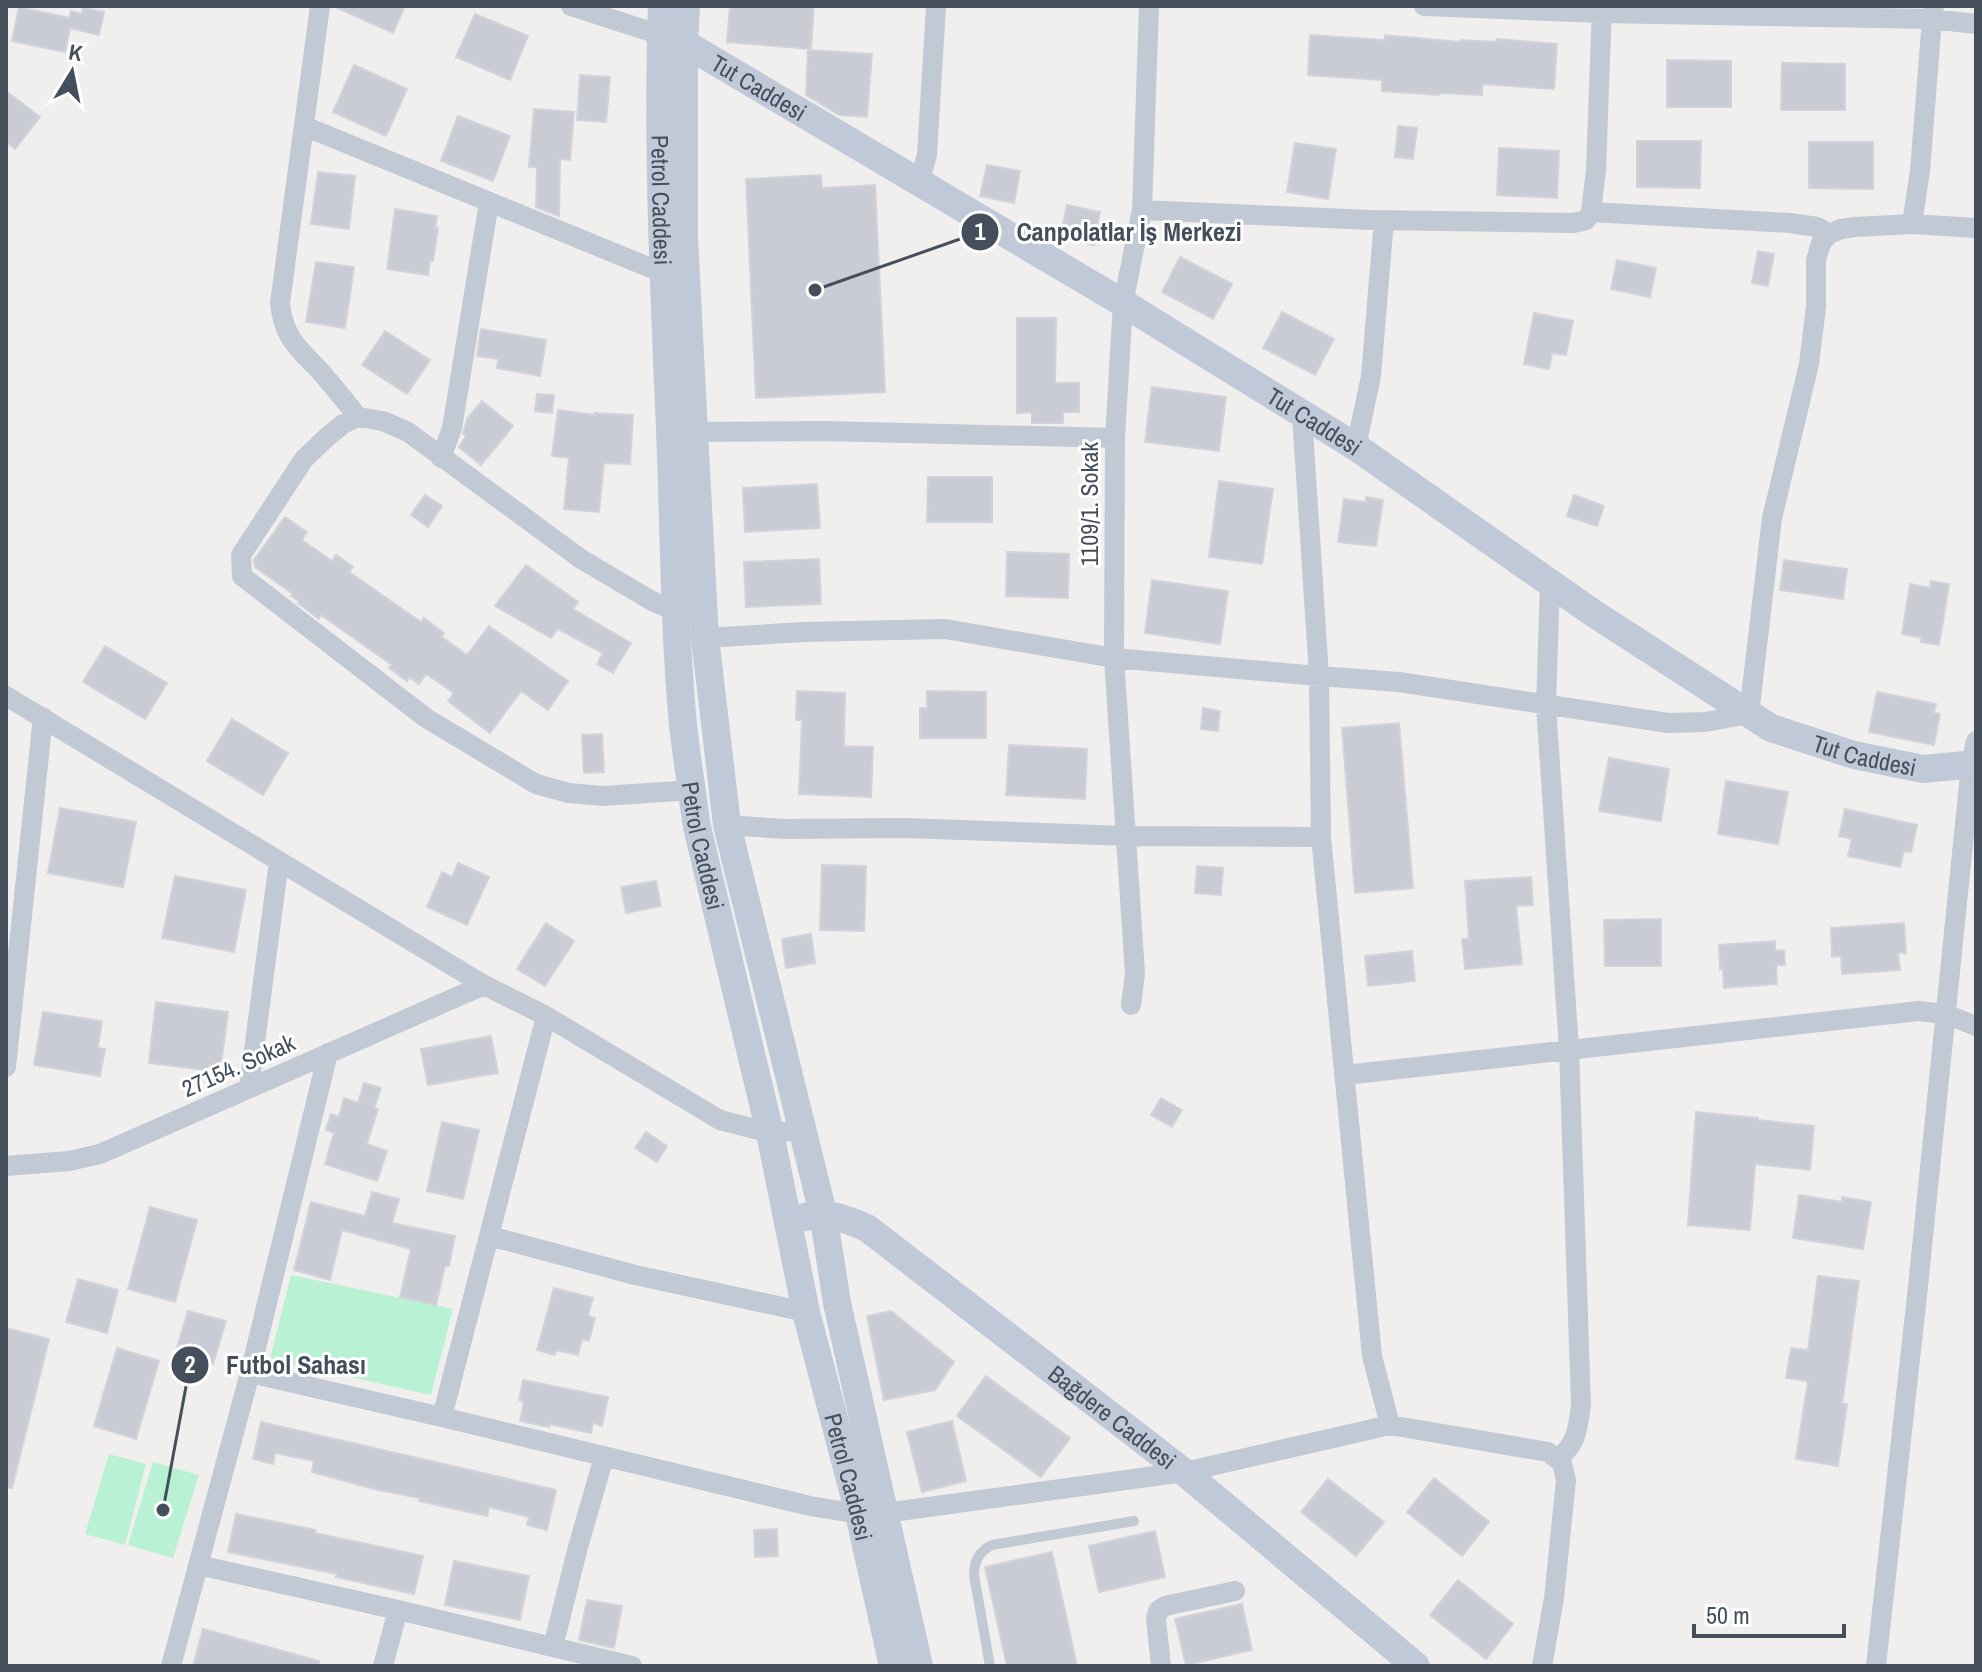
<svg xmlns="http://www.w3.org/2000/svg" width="1982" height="1672" font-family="'Archivo Narrow',sans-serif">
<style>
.green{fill:#b9f1d4}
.building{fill:#c9ccd4;stroke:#d2d3da;stroke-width:2}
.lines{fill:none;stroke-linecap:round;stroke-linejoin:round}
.lane{stroke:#c0c9d4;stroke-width:10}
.street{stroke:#c0c9d4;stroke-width:20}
.secondary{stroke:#bfc9d8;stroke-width:28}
.labels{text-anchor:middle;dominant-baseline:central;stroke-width:6;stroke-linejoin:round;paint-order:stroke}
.street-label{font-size:24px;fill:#454f5c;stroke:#fff}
.leader{fill:none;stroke:#454f5c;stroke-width:3}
.callout-dot{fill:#454f5c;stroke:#fff;stroke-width:3}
.mark-label{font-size:24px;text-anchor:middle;font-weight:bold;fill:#fff}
.callout-label{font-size:26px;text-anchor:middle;font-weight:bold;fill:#454f5c;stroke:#fff;stroke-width:6;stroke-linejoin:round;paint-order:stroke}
</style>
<rect width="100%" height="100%" fill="#f1eeee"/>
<path class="green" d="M 291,1275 L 453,1309 L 431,1395 L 270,1359 Z
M 109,1454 L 146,1464 L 125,1545 L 85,1534 Z
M 153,1462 L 199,1475 L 173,1558 L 128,1545 Z"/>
<path class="building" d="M 333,6 L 405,6 L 393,33 Z
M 730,6 L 814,6 L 811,49 L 727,42 Z
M 19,7 L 69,18 L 71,11 L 82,14 L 83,8 L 104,12 L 99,35 L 70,28 L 65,52 L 12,41 Z
M 475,14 L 528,36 L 510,80 L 456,57 Z
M 1310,35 L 1385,40 L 1385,35 L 1461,42 L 1461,40 L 1497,42 L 1497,39 L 1557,44 L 1554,89 L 1482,84 L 1482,95 L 1439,93 L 1439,95 L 1382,91 L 1382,80 L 1308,75 Z
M 808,50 L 872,54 L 867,117 L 839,115 L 806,95 Z
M 1667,60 L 1731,61 L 1731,107 L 1667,107 Z
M 1782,63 L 1845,64 L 1845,110 L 1781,110 Z
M 354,65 L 407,89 L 386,136 L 333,112 Z
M 580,75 L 610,77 L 606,122 L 577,120 Z
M 6,91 L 40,117 L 15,149 L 6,141 Z
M 534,109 L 574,112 L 570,160 L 560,159 L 559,216 L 536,207 L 537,167 L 529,167 Z
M 458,116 L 510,136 L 493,181 L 441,161 Z
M 1398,126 L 1417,128 L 1413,159 L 1395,157 Z
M 1637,141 L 1701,141 L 1700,188 L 1637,187 Z
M 1809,142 L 1873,142 L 1873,189 L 1809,188 Z
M 1295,143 L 1336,149 L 1328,199 L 1287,192 Z
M 1499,148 L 1559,151 L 1557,198 L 1497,195 Z
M 987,165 L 1020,171 L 1014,203 L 980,196 Z
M 318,172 L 355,176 L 349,229 L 311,224 Z
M 821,175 L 822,188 L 875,185 L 885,392 L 756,398 L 746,179 Z
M 1067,205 L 1100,212 L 1094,245 L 1060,238 Z
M 395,209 L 437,216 L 435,228 L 438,228 L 433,261 L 430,261 L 428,275 L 387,269 Z
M 1758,251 L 1774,254 L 1768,286 L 1752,283 Z
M 1180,257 L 1232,284 L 1213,319 L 1162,292 Z
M 1617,260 L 1656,268 L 1650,297 L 1611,289 Z
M 316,262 L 354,267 L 345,328 L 306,322 Z
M 1282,312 L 1334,339 L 1315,375 L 1263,348 Z
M 1534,313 L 1573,321 L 1566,355 L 1552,353 L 1549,369 L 1524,364 Z
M 1017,318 L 1056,318 L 1055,383 L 1079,383 L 1079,412 L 1063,412 L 1063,423 L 1032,423 L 1032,412 L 1017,413 Z
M 481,329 L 546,340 L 540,376 L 497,368 L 498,359 L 477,356 Z
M 385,331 L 430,360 L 407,394 L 362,365 Z
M 1152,387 L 1226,397 L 1219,451 L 1145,442 Z
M 537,394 L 554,395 L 552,413 L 535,411 Z
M 482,401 L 513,426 L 481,465 L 459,447 L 466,436 L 463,434 L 467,419 Z
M 558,410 L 595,415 L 595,413 L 633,415 L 630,464 L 604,463 L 599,512 L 564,509 L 569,458 L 552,456 Z
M 928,477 L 992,477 L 992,522 L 927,522 Z
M 1219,481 L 1273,489 L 1262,564 L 1209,557 Z
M 817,484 L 820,528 L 745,532 L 743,488 Z
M 425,495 L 442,506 L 428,527 L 411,515 Z
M 1574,495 L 1604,506 L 1597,526 L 1567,516 Z
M 1366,497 L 1383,500 L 1376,546 L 1338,542 L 1344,499 L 1366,502 Z
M 285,517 L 307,532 L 302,540 L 332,561 L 336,555 L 353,567 L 349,572 L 421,622 L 424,618 L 444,633 L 442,637 L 467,655 L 489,626 L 568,681 L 548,710 L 521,691 L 490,733 L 448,701 L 454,693 L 426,674 L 419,684 L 409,677 L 407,681 L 389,668 L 392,665 L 321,615 L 319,619 L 298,603 L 299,601 L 291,596 L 293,594 L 255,567 L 254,560 Z
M 1007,552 L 1069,554 L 1068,598 L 1006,596 Z
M 819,559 L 821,604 L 746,607 L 744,562 Z
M 1784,560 L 1847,569 L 1843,599 L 1780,590 Z
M 526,565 L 578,602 L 573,609 L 631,643 L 613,673 L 597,664 L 603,653 L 558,629 L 551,638 L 495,606 Z
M 1152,580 L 1228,591 L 1220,644 L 1145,633 Z
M 1931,581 L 1949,584 L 1939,645 L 1921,642 L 1922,638 L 1902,634 L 1910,584 L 1930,588 Z
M 105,646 L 167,683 L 145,719 L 83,682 Z
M 797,691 L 845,693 L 844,746 L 873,747 L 871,797 L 799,794 L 802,720 L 796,720 Z
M 927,691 L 986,692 L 986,738 L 920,738 L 920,708 L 927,708 Z
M 1877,692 L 1936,704 L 1934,713 L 1940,714 L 1934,745 L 1869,732 Z
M 1203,708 L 1220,711 L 1218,731 L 1201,729 Z
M 232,719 L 288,753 L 263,795 L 207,761 Z
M 1399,723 L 1413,888 L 1355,893 L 1342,728 Z
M 602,734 L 604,772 L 584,773 L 582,735 Z
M 1009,745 L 1087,749 L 1085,799 L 1006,795 Z
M 1609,758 L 1669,769 L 1661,821 L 1599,811 Z
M 1726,781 L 1788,792 L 1778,844 L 1718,834 Z
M 60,808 L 136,822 L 123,887 L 48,873 Z
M 1845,809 L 1917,825 L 1911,852 L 1904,851 L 1900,867 L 1848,856 L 1852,839 L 1839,836 Z
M 458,863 L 489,877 L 467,925 L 427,907 L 442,872 L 452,877 Z
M 822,865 L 866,866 L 864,931 L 820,930 Z
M 1197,866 L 1223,868 L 1221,895 L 1195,893 Z
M 175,876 L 246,890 L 234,952 L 162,938 Z
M 1531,877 L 1533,905 L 1516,906 L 1522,964 L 1465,969 L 1462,939 L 1469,939 L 1465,881 Z
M 656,881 L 661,906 L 626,913 L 621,887 Z
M 1661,919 L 1661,966 L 1605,966 L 1604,920 Z
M 546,923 L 574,941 L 545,986 L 517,969 Z
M 1904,923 L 1906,953 L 1898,953 L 1900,970 L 1842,974 L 1841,956 L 1832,957 L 1831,928 Z
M 811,934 L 815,963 L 786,968 L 782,939 Z
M 1775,941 L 1775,951 L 1784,950 L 1785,965 L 1776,965 L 1777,984 L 1724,988 L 1723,968 L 1720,969 L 1719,945 Z
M 1412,951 L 1415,981 L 1368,986 L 1365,956 Z
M 156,1002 L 228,1012 L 220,1072 L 149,1063 Z
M 43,1012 L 102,1021 L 98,1048 L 105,1049 L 100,1076 L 34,1065 Z
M 491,1036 L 498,1073 L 428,1085 L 421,1049 Z
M 364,1083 L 381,1088 L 374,1108 L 378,1109 L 367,1144 L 387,1151 L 377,1181 L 325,1164 L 334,1133 L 326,1130 L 331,1114 L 339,1117 L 344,1098 L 358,1103 Z
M 1161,1098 L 1182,1110 L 1172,1127 L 1151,1115 Z
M 1696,1112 L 1758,1118 L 1758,1120 L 1814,1126 L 1810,1170 L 1755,1164 L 1750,1230 L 1688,1225 Z
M 442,1122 L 479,1130 L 463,1199 L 427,1191 Z
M 646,1132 L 667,1146 L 657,1162 L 635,1148 Z
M 372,1192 L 399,1199 L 392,1223 L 455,1236 L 449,1266 L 445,1266 L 436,1305 L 400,1297 L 411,1249 L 342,1230 L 330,1280 L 294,1270 L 311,1202 L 365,1216 Z
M 1799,1195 L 1842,1202 L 1842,1197 L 1871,1202 L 1863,1249 L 1793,1238 Z
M 150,1207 L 197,1220 L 175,1302 L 128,1289 Z
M 1818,1276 L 1859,1281 L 1842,1404 L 1847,1404 L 1838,1466 L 1796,1459 L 1808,1381 L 1786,1378 L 1791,1348 L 1808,1350 Z
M 78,1279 L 118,1290 L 107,1333 L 66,1322 Z
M 554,1288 L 593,1298 L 588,1316 L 595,1318 L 589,1341 L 582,1339 L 578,1355 L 556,1350 L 555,1355 L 537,1350 Z
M 188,1311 L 226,1321 L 213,1364 L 175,1354 Z
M 891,1311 L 954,1362 L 935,1390 L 884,1400 L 867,1316 Z
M 6,1328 L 49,1339 L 12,1488 L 6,1487 Z
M 117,1348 L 159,1361 L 136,1439 L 94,1426 Z
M 986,1376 L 1070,1438 L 1041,1477 L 957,1416 Z
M 523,1380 L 608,1397 L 602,1426 L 593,1423 L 591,1433 L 549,1424 L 549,1427 L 520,1421 L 524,1402 L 519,1400 Z
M 952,1421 L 966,1481 L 922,1492 L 907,1432 Z
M 261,1422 L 556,1490 L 547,1530 L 527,1525 L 529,1517 L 489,1507 L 487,1516 L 419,1501 L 420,1498 L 378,1490 L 312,1472 L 314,1461 L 275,1453 L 273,1464 L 253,1459 Z
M 1434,1478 L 1489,1522 L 1462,1556 L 1407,1512 Z
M 1328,1479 L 1384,1522 L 1356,1556 L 1301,1512 Z
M 236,1514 L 316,1530 L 315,1533 L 423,1556 L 414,1594 L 336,1577 L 337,1574 L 228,1552 Z
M 777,1529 L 778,1556 L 755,1557 L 754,1530 Z
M 1155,1531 L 1165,1577 L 1099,1592 L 1089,1546 Z
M 1052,1552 L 1077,1666 L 1007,1666 L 985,1567 Z
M 454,1561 L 529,1576 L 520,1620 L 445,1605 Z
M 1458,1580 L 1513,1624 L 1486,1659 L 1430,1615 Z
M 587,1600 L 622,1606 L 614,1648 L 579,1640 Z
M 1242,1604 L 1252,1650 L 1186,1665 L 1175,1619 Z
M 203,1629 L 319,1661 L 318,1666 L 193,1666 Z"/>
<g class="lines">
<path class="lane" d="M 990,1666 L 974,1575 C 974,1561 979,1551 992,1545 L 1134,1521"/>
<path class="street" d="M 320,6 L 280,303 C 283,337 299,349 321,372 C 334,387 346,402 358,417
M 571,6 L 661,35
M 1424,6 L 1601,13 L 1932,19 L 1934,6
M 304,126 L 663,273
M 919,183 L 927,155 L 936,6
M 1142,210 L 1371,220 L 1574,223 L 1586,220 L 1591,212 L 1596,170 L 1602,6
M 1591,212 L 1790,223 L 1817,227 L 1829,234
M 1912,224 L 1920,171 L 1932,19 L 1976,24
M 1302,414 L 1319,676 L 1321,837 L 1372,1356 L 1390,1425
M 682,432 L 824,431 L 1115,438
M 1356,447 L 1371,376 L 1384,220
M 441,458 L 452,428 L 489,202
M 1550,583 L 1546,705 L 1569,1050 L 1581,1405 C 1578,1427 1577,1445 1558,1458
M 676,611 L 652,601 L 581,559 L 408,432 L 383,421 L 358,417 L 343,424 L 326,438 L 304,459 L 241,555 L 242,576 L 426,718 L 536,784 L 569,793 L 603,796 L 692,790
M 705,638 L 804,632 L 945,629 L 1114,658 L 1319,676 L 1399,682 L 1668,723 L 1705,722 L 1749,714 L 1772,518 L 1809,364 L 1816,307 L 1816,260 L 1821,243 L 1829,234 L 1841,229 L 1855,227 L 1912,224 L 1976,228
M 6,696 L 484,985 L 546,1016 L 720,1120 L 770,1133 L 802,1130
M 727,825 L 785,829 L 905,828 L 1126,836 L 1321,837
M 1131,1005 L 1135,973 L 1114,658 L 1115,438 L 1123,303 L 1142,210 L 1149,6
M 6,1067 L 43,717
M 1345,1075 L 1919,1011 L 1945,1014 L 1976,1026
M 249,1088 L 279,861
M 6,1166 L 69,1161 L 100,1154 L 484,985
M 490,1236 L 635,1275 L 806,1312
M 250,1373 L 442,1417 L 810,1506 L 859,1514 L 885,1513 L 1184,1472 L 1390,1425 L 1548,1452 L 1562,1463 L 1566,1480 L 1554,1598 L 1542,1666
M 442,1417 L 546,1016
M 198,1565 L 398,1610 L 632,1666
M 553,1647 L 578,1547 L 604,1457
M 171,1666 L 250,1373 L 328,1053
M 383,1666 L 398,1610
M 1161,1666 L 1156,1619 L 1158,1611 L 1165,1606 L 1235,1591
M 1876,1666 L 1917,1296 L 1971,765 L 1976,741"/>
<g class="secondary">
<path id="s1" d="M 662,6 C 657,147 664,288 670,429 C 674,528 674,627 683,725 C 687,759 692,793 697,827 L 770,1133 L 806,1312 L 859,1514 L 893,1666"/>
<path d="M 686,6 L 684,43 L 684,237 L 694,432 L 705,638 L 727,825 L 823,1213 L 837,1303 L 919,1666"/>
<path id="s2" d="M 670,38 L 684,43 L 1123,303 L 1356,447 L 1593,613 L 1771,728 L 1854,755 L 1923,769 L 1976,764"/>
<path id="s3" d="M 805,1217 C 830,1212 844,1218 867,1228 L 1184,1472 L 1416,1666"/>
</g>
</g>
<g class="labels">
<g class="street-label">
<text stroke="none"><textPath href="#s2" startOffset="102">Tut Caddesi</textPath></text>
<text stroke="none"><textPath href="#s1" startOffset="194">Petrol Caddesi</textPath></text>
<text stroke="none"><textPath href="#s2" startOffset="750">Tut Caddesi</textPath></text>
<text transform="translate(1089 504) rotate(-90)">1109/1. Sokak</text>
<text stroke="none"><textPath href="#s2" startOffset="1398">Tut Caddesi</textPath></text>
<text stroke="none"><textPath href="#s1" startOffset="842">Petrol Caddesi</textPath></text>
<text transform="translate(238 1065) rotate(-24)">27154. Sokak</text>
<text stroke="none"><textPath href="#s3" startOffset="374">Bağdere Caddesi</textPath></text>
<text stroke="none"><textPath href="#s1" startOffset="1490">Petrol Caddesi</textPath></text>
</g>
</g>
<path class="leader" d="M815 290L980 232M163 1510L190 1365"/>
<g class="callout-dot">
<circle cx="815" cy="290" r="8"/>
<circle cx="163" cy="1510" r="8"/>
<circle cx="980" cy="232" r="20"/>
<circle cx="190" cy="1365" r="20"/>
</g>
<g class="mark-label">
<text x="980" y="240">1</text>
<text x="190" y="1373">2</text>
</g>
<g class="callout-label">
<text x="1129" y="241">Canpolatlar İş Merkezi</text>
<text x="296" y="1374">Futbol Sahası</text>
</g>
<rect width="1982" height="1672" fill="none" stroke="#454f5c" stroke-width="16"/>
<g transform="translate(72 72) rotate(10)" stroke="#ffffff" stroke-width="6" paint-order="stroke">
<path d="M0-6L14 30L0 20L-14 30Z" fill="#454f5c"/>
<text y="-12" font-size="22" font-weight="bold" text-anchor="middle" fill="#454f5c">K</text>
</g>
<path d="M1694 1624v12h150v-12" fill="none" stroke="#454f5c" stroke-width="4"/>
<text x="1706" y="1624" font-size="24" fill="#454f5c" stroke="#ffffff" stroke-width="6" paint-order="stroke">50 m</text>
</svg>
